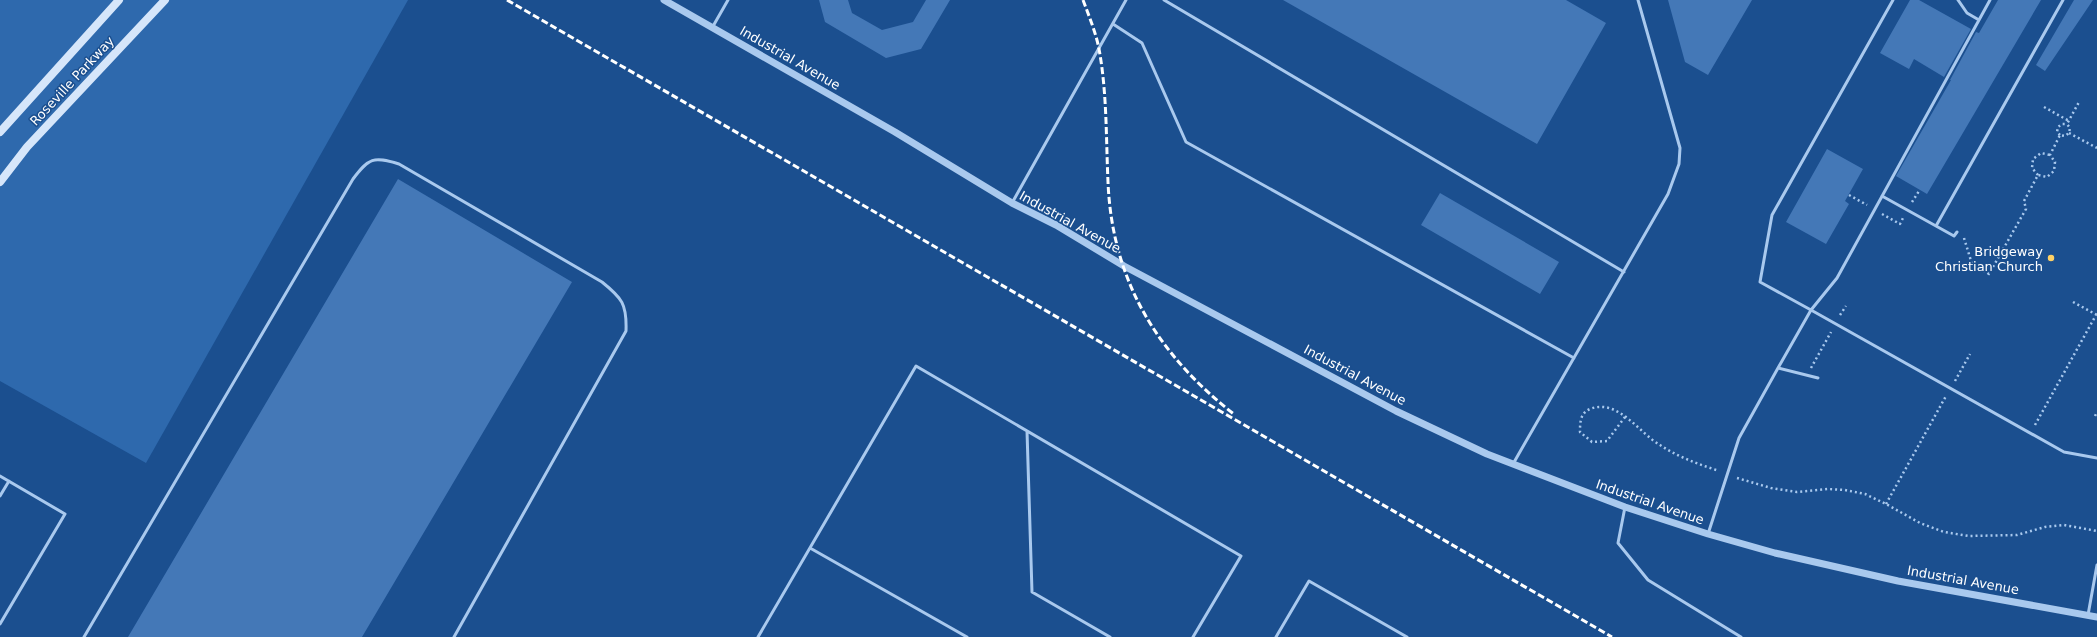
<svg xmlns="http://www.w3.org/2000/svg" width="2097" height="637" font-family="'DejaVu Sans',sans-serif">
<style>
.green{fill:#2e69ad}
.building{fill:#4478b7}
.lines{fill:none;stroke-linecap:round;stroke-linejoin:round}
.path{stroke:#a9c9ee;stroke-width:2.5;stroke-dasharray:2 3;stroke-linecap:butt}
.service{stroke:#a9c9ee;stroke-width:3}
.tertiary{stroke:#a9c9ee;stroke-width:7}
.secondary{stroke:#d6e6fa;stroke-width:8}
.rail{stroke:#fff;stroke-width:3;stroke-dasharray:7 3;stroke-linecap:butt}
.poi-dot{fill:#ffd166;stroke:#1b4f8f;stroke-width:1.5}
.labels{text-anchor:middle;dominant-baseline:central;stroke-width:3;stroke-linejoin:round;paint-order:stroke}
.street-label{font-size:13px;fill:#fff;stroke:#1b4f8f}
.poi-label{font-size:13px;fill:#fff;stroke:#1b4f8f;text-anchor:end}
</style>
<rect width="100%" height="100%" fill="#1b4f8f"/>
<path class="green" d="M 0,0 L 408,0 L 146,463 L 0,381 Z"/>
<path class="building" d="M 819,0 L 848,0 L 852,13 L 882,30 L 913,22 L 926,0 L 950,0 L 921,49 L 886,58 L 825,22 Z
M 1283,0 L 1566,0 L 1606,23 L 1537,144 Z
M 1668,0 L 1752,0 L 1708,75 L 1685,62 Z
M 1910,0 L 1919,0 L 1971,29 L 1944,77 L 1914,59 L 1909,69 L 1880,53 Z
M 1998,0 L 2041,0 L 1927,194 L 1896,176 L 1951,80 L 1950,80 L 1976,32 L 1979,33 Z
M 2074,0 L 2093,0 L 2045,71 L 2036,65 Z
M 1827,149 L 1863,169 L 1845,201 L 1849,204 L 1826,244 L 1786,222 Z
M 398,179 L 572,282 L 362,637 L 128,637 Z
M 1440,193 L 1559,262 L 1540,294 L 1421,225 Z"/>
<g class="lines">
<path class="path" d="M 2044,107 L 2069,121
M 2069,133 L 2097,148
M 2060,135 L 2057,132 L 2058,127 L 2062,124 L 2067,124
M 2038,175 L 2032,168 L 2033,159 L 2041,153 L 2050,155
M 1849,195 L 1867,205
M 1912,202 L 1919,191
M 1882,214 L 1900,224 L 1903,218
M 1964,238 L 1972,264 L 1989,274 L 2026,209 L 2024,201 L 2038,175 L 2047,177 L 2054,171 L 2055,162 L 2050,155 L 2060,135 L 2065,136 L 2069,133 L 2070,128 L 2067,124 L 2079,102
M 2073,302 L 2097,315
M 1840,315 L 1846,306
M 1811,368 L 1831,332
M 1955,381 L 1970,354
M 2095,416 L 2097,412
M 1625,417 L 1607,441 L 1592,442 L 1580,432 C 1580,423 1580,413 1590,409 C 1618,398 1639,433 1660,445 C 1678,457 1698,464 1719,471
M 2035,425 L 2096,315
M 1737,478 L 1771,488 L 1797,492 L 1828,489 L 1845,490 L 1865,494 L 1886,504 L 1920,523 L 1944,532 L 1969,536 L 2017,535 L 2045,527 L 2064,525 L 2097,531
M 1886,504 L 1946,396"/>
<path class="service" d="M 1164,0 L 1624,272
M 1958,0 L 1967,13 L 1979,20
M 1990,0 L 1837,278 L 1811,310 L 2064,452 L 2097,458
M 1113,24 L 1142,43 L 1186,142 L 1574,358
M 712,28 L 728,0
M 1882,196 L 1954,236 L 1957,232
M 1012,203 L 1126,0
M 1936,226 L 2063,0
M 1778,368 L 1811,310 L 1760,282 L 1772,215 L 1893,0
M 1027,431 L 1032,592 L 1110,637
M 1513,464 L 1668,194 L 1679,164 L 1680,148 L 1638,0
M 0,476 L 65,514 L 0,624
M 0,496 L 9,481
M 1625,507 L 1618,543 L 1648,580 L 1741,637
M 1708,534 L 1739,438 L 1778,368 L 1818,378
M 810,548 L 967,637
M 2088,615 L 2097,565
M 84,637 L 353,179 C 369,158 373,156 399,164 L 602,282 C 622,298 627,304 626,331 L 454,637
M 758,637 L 916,366 L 1241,556 L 1193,637
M 1276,637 L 1309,581 L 1407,637"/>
<path class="tertiary" d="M 664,0 L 895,132 L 1012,203 L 1056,225 L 1124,266 L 1396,411 L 1487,454 L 1625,507 L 1708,534 L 1775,553 L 1898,581 L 2097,617"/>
<path class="secondary" d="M 0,132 L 119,0
M 0,182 L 27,147 L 165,0"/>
<path class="rail" d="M 507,0 L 1612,637
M 1083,0 C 1089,16 1096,33 1099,49 C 1107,92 1106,138 1108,182 C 1112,281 1158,355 1235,415"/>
</g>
<circle class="poi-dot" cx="2051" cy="258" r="4"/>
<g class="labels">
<g class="street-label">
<text transform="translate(790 58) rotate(30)">Industrial Avenue</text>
<text transform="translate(72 81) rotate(-47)">Roseville Parkway</text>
<text transform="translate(1070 222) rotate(29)">Industrial Avenue</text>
<text transform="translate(1355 375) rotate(28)">Industrial Avenue</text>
<text transform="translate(1650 502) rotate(19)">Industrial Avenue</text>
<text transform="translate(1963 580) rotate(10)">Industrial Avenue</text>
</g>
<g class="poi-label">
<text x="2043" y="251">Bridgeway<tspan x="2043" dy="15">Christian Church</tspan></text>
</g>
</g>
</svg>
